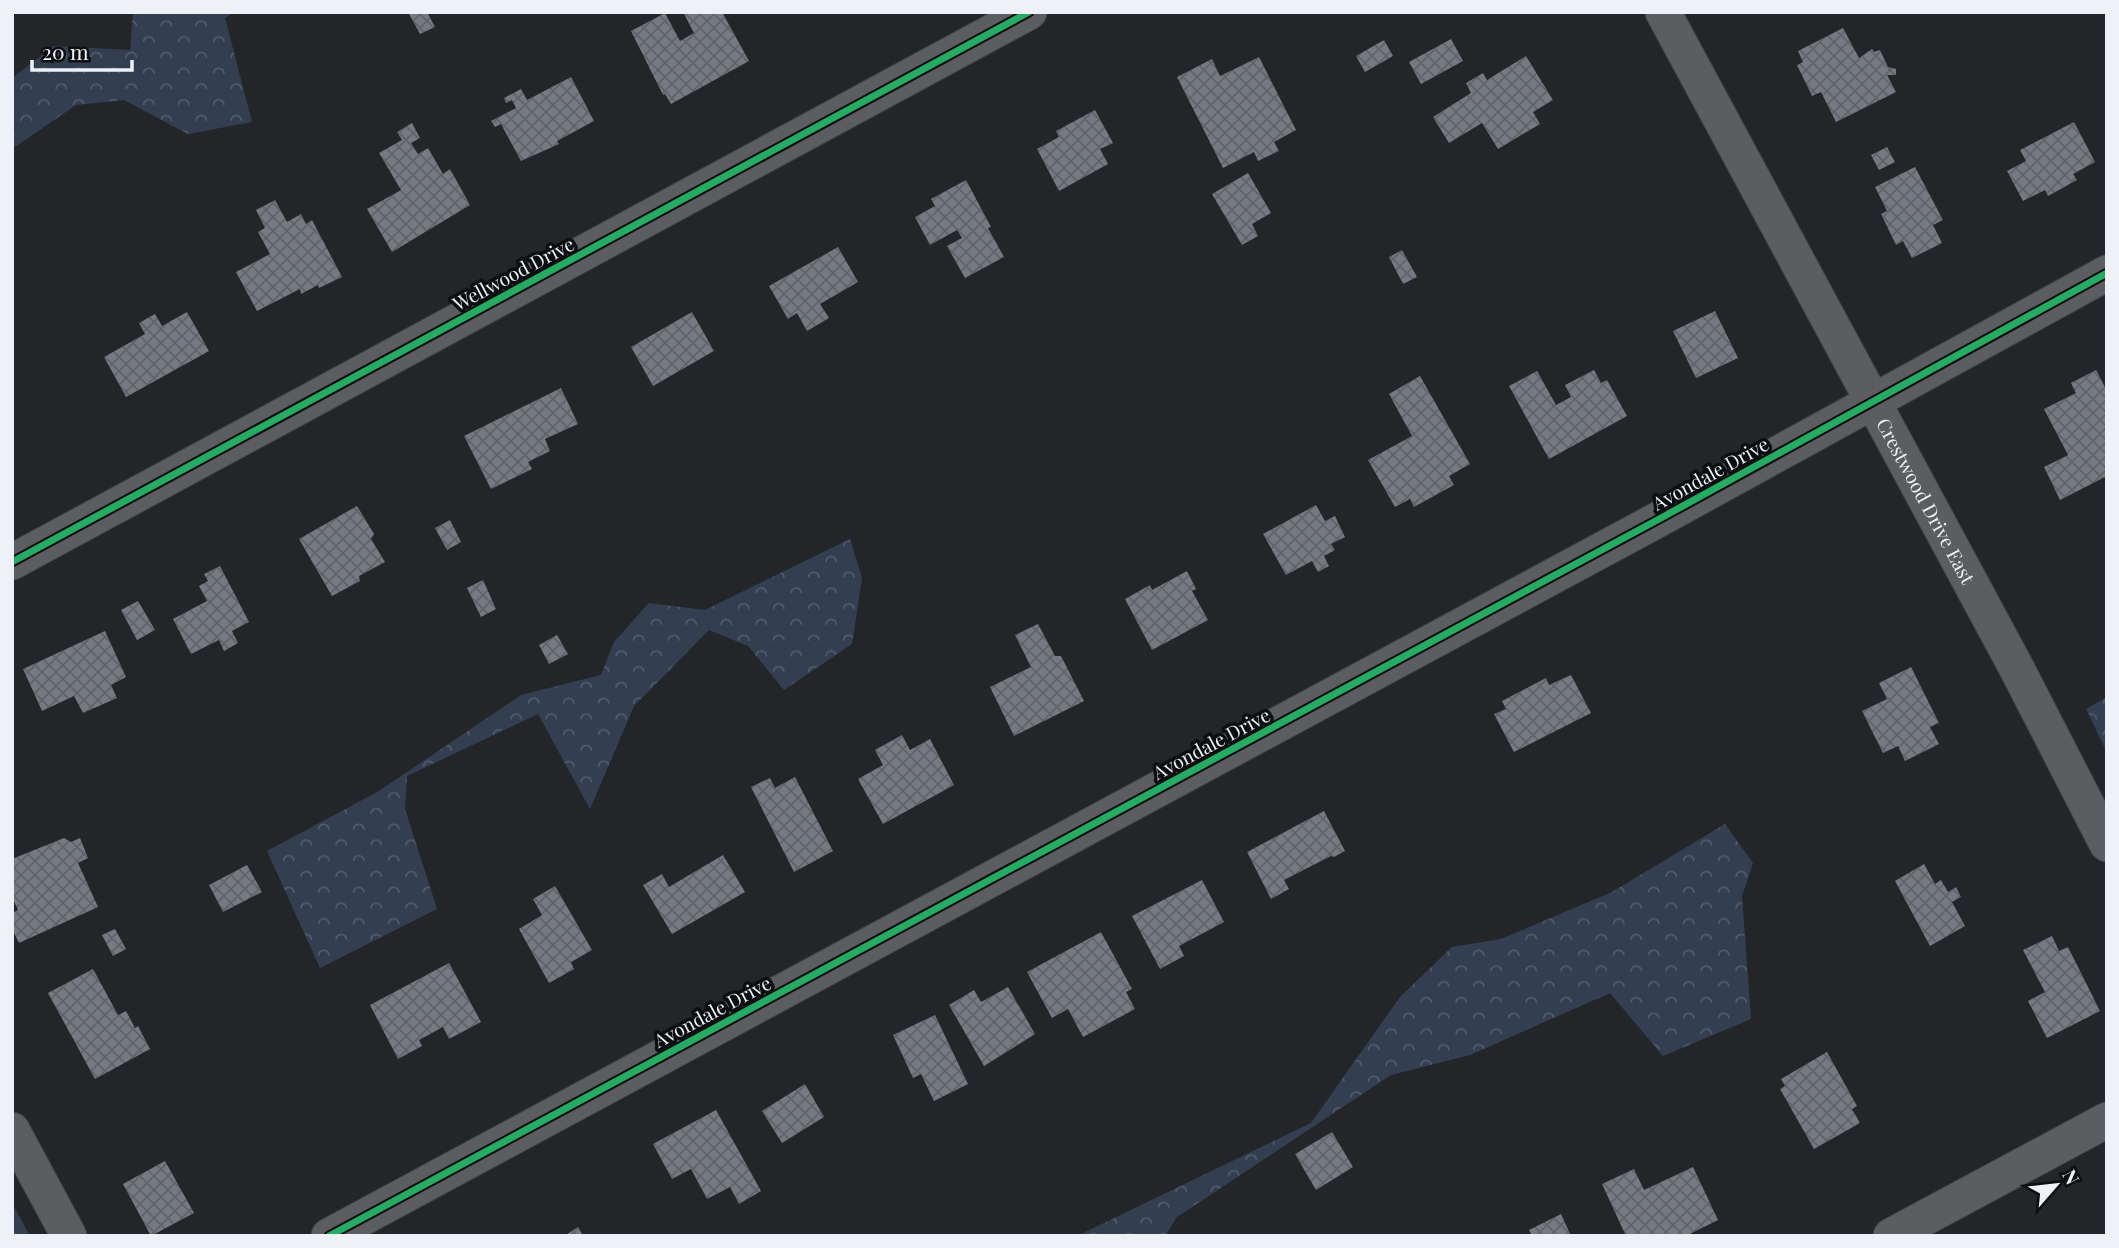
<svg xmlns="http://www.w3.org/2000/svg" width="2119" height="1248" font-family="'Playfair Display',serif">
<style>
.forest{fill:url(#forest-crowns)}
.park{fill:url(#park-tufts)}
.building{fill:url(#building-cross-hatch)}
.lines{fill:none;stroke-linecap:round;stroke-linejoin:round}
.minor-casing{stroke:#3e4043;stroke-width:37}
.minor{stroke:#5c5d60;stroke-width:35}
.cycleway-casing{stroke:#0c0e11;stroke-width:11}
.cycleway{stroke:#26ab63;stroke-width:7}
.labels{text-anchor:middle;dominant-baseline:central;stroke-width:7;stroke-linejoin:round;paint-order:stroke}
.street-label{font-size:19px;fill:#eef1f7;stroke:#0c0e11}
</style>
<defs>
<pattern id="forest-crowns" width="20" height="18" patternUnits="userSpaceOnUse" patternTransform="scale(1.75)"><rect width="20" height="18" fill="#333f51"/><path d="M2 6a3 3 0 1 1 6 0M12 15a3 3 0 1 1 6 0" fill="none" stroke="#515b6b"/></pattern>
<pattern id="park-tufts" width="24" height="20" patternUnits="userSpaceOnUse" patternTransform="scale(1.75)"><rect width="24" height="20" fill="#333f51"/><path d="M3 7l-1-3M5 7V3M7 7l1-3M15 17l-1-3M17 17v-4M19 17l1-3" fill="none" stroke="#515b6b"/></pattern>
<pattern id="building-cross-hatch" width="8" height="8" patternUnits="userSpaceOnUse" patternTransform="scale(1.75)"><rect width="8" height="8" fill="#747982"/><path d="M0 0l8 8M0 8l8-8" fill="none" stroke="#606369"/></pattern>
</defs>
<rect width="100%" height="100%" fill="#232529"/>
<path class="forest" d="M 133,12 L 234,12 L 225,18 L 252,122 L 188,134 L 124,100 L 76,105 L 12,149 L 12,78 L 54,46 L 130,50 Z
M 850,539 L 862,578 L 852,644 L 784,690 L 748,646 L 709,630 L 634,706 L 590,809 L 538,714 L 407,776 L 405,809 L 437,909 L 320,968 L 267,851 L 379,791 L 521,695 L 601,675 L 614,642 L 649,603 L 705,610 Z
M 2107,697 L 2107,753 L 2086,709 Z
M 1725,824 L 1753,863 L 1742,896 L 1751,1019 L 1663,1056 L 1610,993 L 1470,1055 L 1391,1075 L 1177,1217 L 1165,1236 L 1077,1236 L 1311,1123 L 1400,997 L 1452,947 L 1501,939 L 1612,892 Z"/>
<path class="park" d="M 12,1203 L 30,1236 L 12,1236 Z"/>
<path class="building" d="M 408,12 L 427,12 L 435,27 L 420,34 Z
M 683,12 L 722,12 L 749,61 L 671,104 L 665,94 L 663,95 L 631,31 L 665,13 L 680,41 L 694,33 Z
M 1843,28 L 1859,58 L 1872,49 L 1874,52 L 1880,50 L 1888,67 L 1896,69 L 1896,75 L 1887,75 L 1896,92 L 1836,122 L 1821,92 L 1812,96 L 1797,65 L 1803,62 L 1798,51 Z
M 1451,39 L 1463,61 L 1421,84 L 1409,62 Z
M 1384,40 L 1393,56 L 1365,72 L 1356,56 Z
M 1526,56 L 1553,100 L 1533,112 L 1540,124 L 1498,149 L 1482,123 L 1449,143 L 1433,117 L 1471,93 L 1466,83 L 1483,73 L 1487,80 Z
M 1259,57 L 1296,130 L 1274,142 L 1279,151 L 1258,161 L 1254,152 L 1223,168 L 1177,77 L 1212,59 L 1220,76 Z
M 571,77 L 594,121 L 557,141 L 559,144 L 521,161 L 501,124 L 495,127 L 491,121 L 516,108 L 512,100 L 506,103 L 504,98 L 521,89 L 527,100 Z
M 1095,110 L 1113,143 L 1100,149 L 1108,164 L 1059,191 L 1037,149 L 1059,137 L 1056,131 Z
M 2074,122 L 2095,162 L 2073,174 L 2077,180 L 2048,196 L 2045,190 L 2023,201 L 2007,171 L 2026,161 L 2020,150 Z
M 412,123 L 420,138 L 411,143 L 418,154 L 428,148 L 443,174 L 450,169 L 470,205 L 392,252 L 367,209 L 401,190 L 379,153 L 402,140 L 397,132 Z
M 1887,147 L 1895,162 L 1879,170 L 1871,155 Z
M 1915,167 L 1943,220 L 1933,225 L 1942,243 L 1912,258 L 1903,241 L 1896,245 L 1881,214 L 1887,211 L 1875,187 Z
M 1248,173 L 1271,213 L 1252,224 L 1258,236 L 1242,245 L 1212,194 Z
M 966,180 L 991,227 L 988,228 L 1004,257 L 965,278 L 947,246 L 962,238 L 957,230 L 930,245 L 915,217 L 935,206 L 931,199 Z
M 275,200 L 287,222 L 301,214 L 306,224 L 312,220 L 342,277 L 319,288 L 318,285 L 301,294 L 300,289 L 257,311 L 236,272 L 270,254 L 258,232 L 265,228 L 256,210 Z
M 838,247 L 858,282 L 820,304 L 829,318 L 807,331 L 797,313 L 788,319 L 769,286 Z
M 1402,250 L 1417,277 L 1403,284 L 1389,257 Z
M 1715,311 L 1738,358 L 1696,378 L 1673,331 Z
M 187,312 L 209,351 L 126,397 L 104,357 L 145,334 L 139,323 L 155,314 L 162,326 Z
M 692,312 L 714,351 L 653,386 L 631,347 Z
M 1594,370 L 1601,383 L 1607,380 L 1627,416 L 1549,459 L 1509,386 L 1537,371 L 1556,405 L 1571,397 L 1565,385 Z
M 2096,370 L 2107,391 L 2107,476 L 2060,500 L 2044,467 L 2068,455 L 2044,409 L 2076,393 L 2071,383 Z
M 1420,376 L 1470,464 L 1449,476 L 1454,485 L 1414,507 L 1410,499 L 1395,507 L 1368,460 L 1412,436 L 1389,394 Z
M 561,388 L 578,424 L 545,439 L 550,451 L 528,462 L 532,469 L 491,489 L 464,436 Z
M 1316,505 L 1325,521 L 1335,516 L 1345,537 L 1331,544 L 1335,550 L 1324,556 L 1329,566 L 1318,572 L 1312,561 L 1286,575 L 1263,534 Z
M 357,506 L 374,534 L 371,539 L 385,562 L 359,576 L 360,581 L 332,596 L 299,539 Z
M 450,520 L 461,542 L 447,550 L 435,528 Z
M 220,566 L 249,622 L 232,631 L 238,643 L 224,651 L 219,640 L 191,654 L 173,619 L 207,601 L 199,586 L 208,581 L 204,574 Z
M 1187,571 L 1196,589 L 1192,591 L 1208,620 L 1152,650 L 1125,599 L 1150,585 L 1152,590 Z
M 483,580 L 496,609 L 481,617 L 467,588 Z
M 138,601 L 155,630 L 137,640 L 121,610 Z
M 1038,624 L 1055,656 L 1061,656 L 1084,701 L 1014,736 L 990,687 L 1031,667 L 1015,635 Z
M 105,631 L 126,677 L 111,685 L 117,698 L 83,713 L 74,696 L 42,711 L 23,669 Z
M 557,635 L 568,654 L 549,664 L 539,645 Z
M 1911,667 L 1939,723 L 1930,727 L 1939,744 L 1905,761 L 1898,746 L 1883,753 L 1862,711 L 1887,699 L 1879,683 Z
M 1571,675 L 1591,713 L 1514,752 L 1494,714 L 1506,709 L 1502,701 L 1546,678 L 1549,685 Z
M 902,735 L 910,750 L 930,739 L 954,785 L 883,824 L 858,779 L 883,765 L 875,750 Z
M 795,777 L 833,851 L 794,872 L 751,787 L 770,778 L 775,788 Z
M 1324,811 L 1345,851 L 1334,857 L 1331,856 L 1284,880 L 1289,889 L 1271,899 L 1247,852 Z
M 64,838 L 71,842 L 80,838 L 88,858 L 78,863 L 98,907 L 19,943 L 12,929 L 12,913 L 18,910 L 12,897 L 12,859 Z
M 723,855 L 745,892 L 672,934 L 643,885 L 662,874 L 669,887 Z
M 1924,864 L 1935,884 L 1941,880 L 1948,892 L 1956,887 L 1961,897 L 1952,902 L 1965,926 L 1930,946 L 1895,881 Z
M 247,865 L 262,892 L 223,912 L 209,885 Z
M 1202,880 L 1224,922 L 1179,946 L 1184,956 L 1160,969 L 1132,916 Z
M 555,886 L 592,950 L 571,962 L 574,969 L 549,983 L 519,929 L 542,915 L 533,899 Z
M 115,929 L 126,949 L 113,956 L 102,935 Z
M 1101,932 L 1132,989 L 1126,992 L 1135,1009 L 1083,1037 L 1068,1009 L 1052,1018 L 1027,972 Z
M 2052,936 L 2059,951 L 2068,947 L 2100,1011 L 2047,1038 L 2028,1001 L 2045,992 L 2023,950 Z
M 449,963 L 481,1022 L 449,1039 L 443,1027 L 419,1040 L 422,1046 L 398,1059 L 370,1005 Z
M 93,969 L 118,1015 L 126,1011 L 135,1028 L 138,1026 L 150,1049 L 95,1079 L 48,993 Z
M 1008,987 L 1035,1034 L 984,1066 L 949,1005 L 974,990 L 981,1002 Z
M 935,1015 L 968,1084 L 934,1101 L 921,1074 L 913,1078 L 893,1035 Z
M 1827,1052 L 1857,1106 L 1852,1109 L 1860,1123 L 1814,1149 L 1780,1089 L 1785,1086 L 1781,1079 Z
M 805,1084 L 824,1117 L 782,1143 L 762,1111 Z
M 716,1110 L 761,1191 L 739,1204 L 730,1187 L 707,1199 L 691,1169 L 672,1179 L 653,1144 Z
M 1332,1132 L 1353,1167 L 1316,1190 L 1295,1154 Z
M 165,1161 L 194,1213 L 151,1236 L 123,1184 Z
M 1693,1167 L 1718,1220 L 1686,1236 L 1626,1236 L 1602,1184 L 1634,1169 L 1644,1190 Z
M 1561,1214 L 1571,1236 L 1532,1236 L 1529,1230 Z
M 578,1227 L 583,1236 L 564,1236 Z"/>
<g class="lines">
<g class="minor-casing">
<g id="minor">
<path id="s1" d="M 1663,12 L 2016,667 L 2107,844"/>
<path d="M 12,562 L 1029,12"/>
<path d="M 12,1130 L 69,1236"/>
<path d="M 329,1236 L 1661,518 L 2107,273"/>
<path d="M 1891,1236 L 2107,1120"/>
</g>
</g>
<use href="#minor" class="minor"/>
<g class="cycleway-casing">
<path id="cycleway" d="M 12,562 L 1029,12
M 329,1236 L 1661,518 L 2107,273"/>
</g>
<use href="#cycleway" class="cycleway"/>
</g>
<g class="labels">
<g class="street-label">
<text transform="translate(513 273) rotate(-28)">Wellwood Drive</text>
<text transform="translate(1710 473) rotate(-29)">Avondale Drive</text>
<text stroke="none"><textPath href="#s1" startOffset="555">Crestwood Drive East</textPath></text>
<text transform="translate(1211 743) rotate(-28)">Avondale Drive</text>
<text transform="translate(712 1011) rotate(-28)">Avondale Drive</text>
</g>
</g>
<rect width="2119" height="1248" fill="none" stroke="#eef1f7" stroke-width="28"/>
<g transform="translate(2056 1185) rotate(62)" stroke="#0c0e11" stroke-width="5" paint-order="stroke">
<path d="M0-5L12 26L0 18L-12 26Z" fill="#eef1f7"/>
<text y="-10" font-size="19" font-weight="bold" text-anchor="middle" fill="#eef1f7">N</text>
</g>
<path d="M32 60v10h100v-10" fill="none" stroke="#eef1f7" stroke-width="3.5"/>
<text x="42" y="60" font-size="21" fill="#eef1f7" stroke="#0c0e11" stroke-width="5" paint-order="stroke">20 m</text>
</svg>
